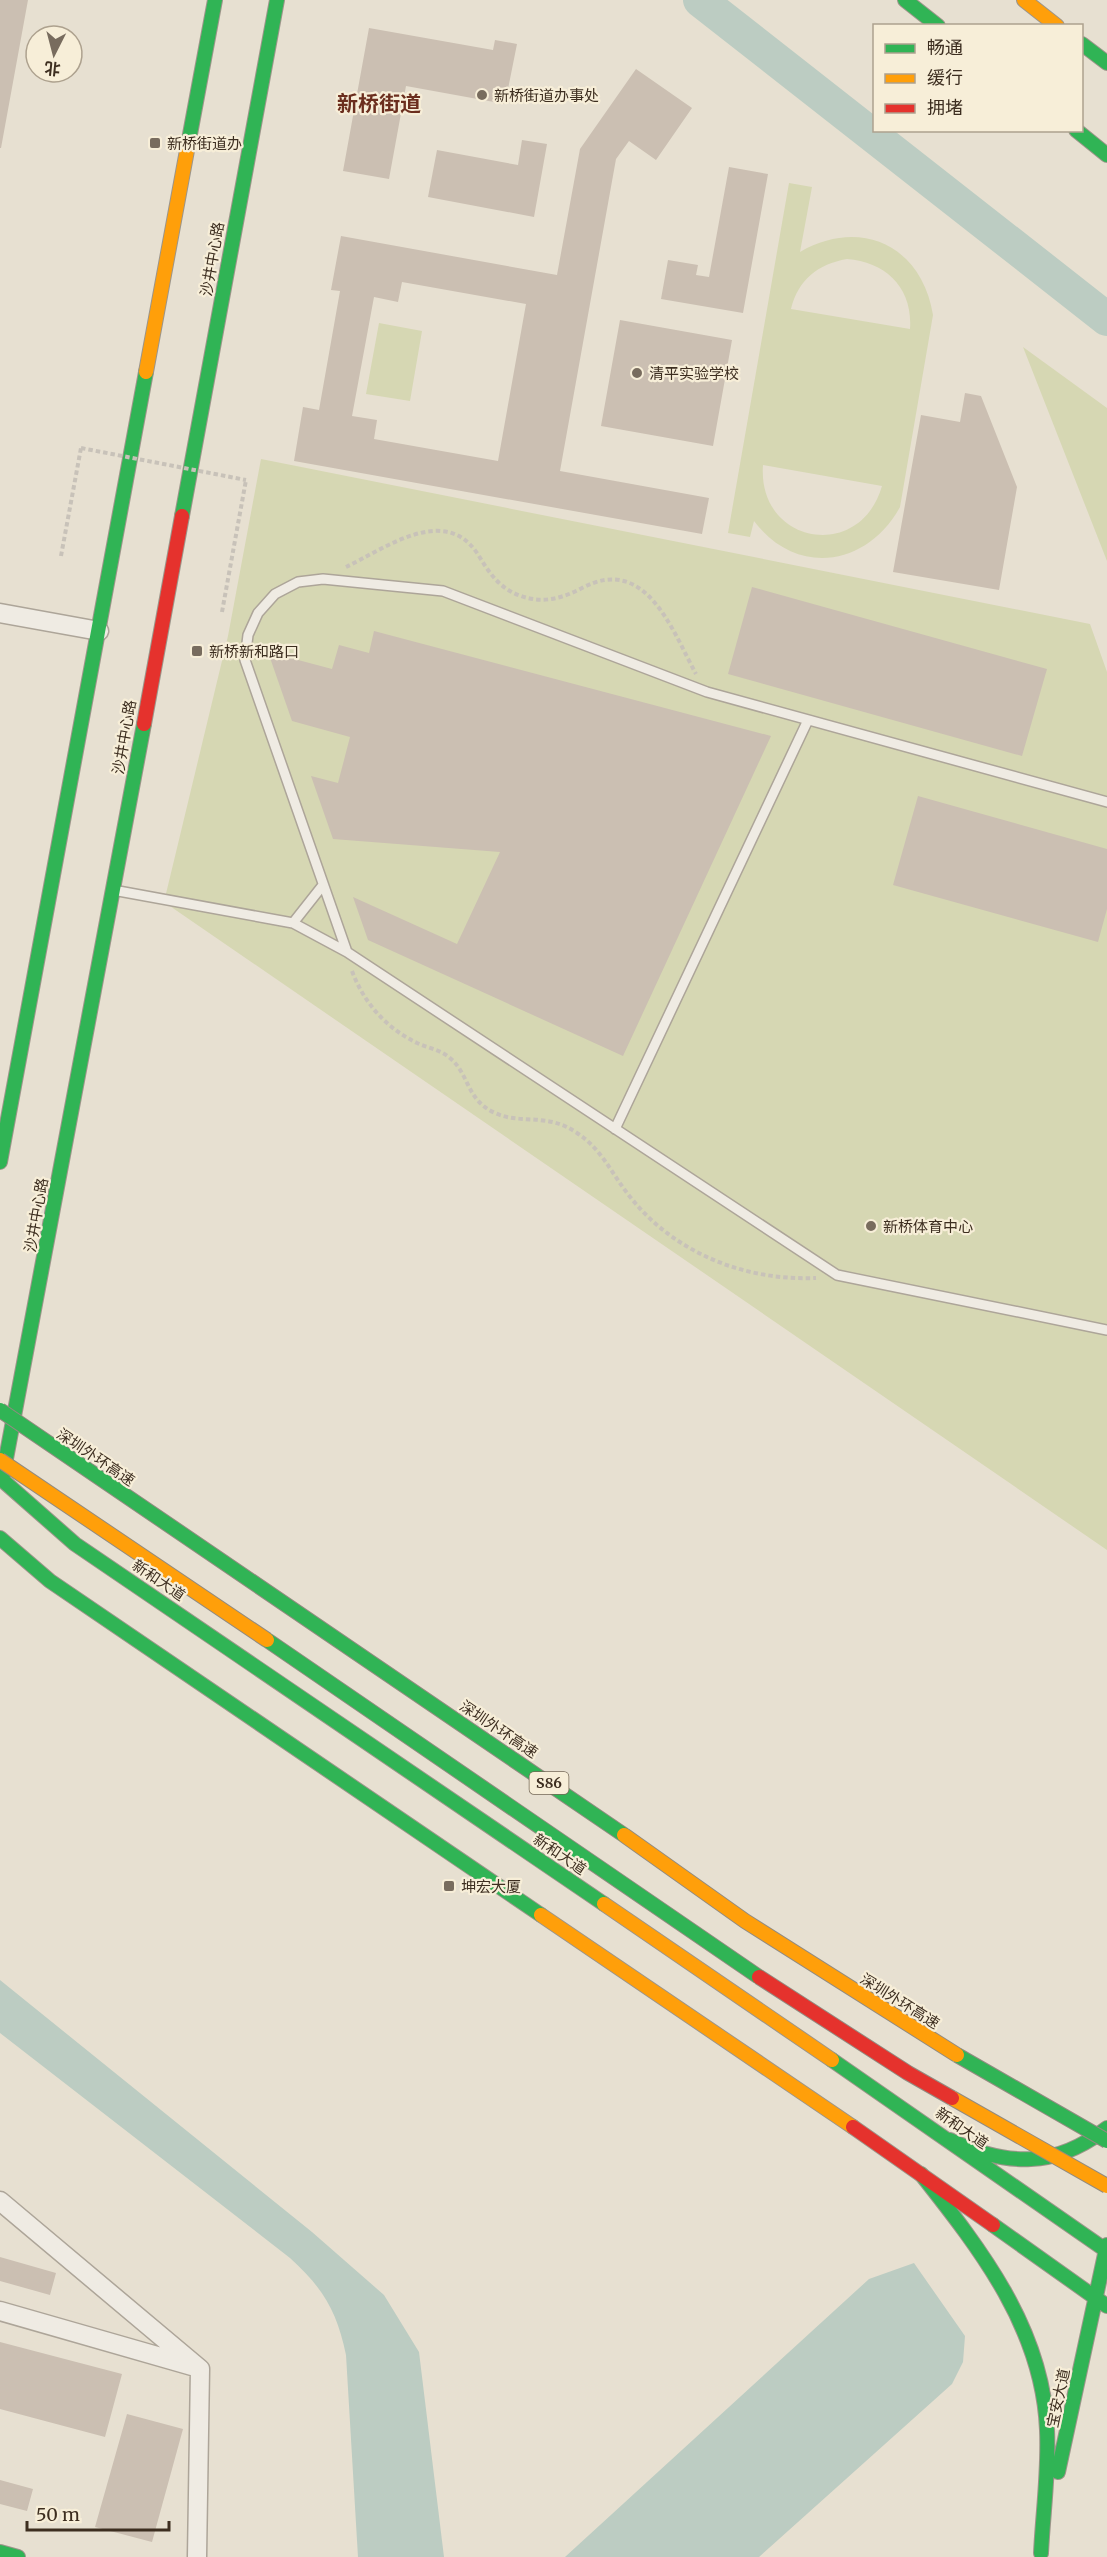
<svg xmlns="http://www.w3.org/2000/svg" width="1107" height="2557" font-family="Merriweather,'Noto Sans SC',serif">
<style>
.green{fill:#d6d7b3;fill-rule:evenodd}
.water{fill:#bcccc2}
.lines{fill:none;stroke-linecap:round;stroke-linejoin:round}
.river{stroke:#bcccc2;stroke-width:34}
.building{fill:#cbbfb2;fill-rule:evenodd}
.lane-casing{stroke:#ada599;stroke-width:12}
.street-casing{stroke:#ada599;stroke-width:21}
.fast-casing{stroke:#9c958a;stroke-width:16}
.slow-casing{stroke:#9c958a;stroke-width:16}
.jam-casing{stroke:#9c958a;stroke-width:16}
.path{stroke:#c8c2b9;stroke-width:4;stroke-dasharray:4.5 3;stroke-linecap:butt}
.lane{stroke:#efebe3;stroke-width:9}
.street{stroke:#efebe3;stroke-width:18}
.fast{stroke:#30b455;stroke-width:14}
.slow{stroke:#ff9f0a;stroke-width:14}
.jam{stroke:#e5322d;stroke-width:14}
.fast-bridge-casing{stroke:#928b80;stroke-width:16;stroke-linecap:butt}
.slow-bridge-casing{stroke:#928b80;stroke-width:16;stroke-linecap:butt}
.jam-bridge-casing{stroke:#928b80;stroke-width:16;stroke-linecap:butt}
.path-bridge{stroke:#c8c2b9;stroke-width:4;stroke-dasharray:4.5 3;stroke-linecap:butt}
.fast-bridge{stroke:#30b455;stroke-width:14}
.slow-bridge{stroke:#ff9f0a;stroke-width:14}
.jam-bridge{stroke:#e5322d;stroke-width:14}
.poi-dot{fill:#786c5e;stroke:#f7eed8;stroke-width:2}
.labels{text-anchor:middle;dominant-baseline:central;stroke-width:4.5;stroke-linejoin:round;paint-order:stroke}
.shield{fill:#f7eed8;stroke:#756857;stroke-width:1.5}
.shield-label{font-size:14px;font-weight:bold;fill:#3d2e20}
.poi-label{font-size:15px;fill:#3d2e20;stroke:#f7eed8;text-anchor:start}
.street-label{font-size:15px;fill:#3d2e20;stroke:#f7eed8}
.district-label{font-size:21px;font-weight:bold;fill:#6b2e1e;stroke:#f7eed8}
</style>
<rect width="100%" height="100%" fill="#e7e0d1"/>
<path class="green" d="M 789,183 L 812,187 L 800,252 C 861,217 922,246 933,315 L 900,507 C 867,567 796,577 754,521 L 750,537 L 728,533 ZM 847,259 C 886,262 913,288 910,329 L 791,309 C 798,280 818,264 847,259 ZM 763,465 L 882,486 C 860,563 757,544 763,465 Z
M 379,323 L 422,331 L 410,401 L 366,394 Z
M 1023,347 L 1107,408 L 1107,561 Z
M 261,459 L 1090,624 L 1107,672 L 1107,1550 L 164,902 L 228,636 Z"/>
<path class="water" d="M 0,1980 L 312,2232 L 384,2295 L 419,2352 L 444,2557 L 358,2557 L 346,2355 C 337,2311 323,2288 290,2258 L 0,2033 Z
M 914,2263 L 965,2336 L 963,2362 L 952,2384 L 759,2557 L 565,2557 L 869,2279 Z"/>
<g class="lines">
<path class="river" d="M 700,0 L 1107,319"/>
</g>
<path class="building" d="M 0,0 L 28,0 L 1,148 L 0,148 Z
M 369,28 L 493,50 L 495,40 L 517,44 L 505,104 L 406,86 L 389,179 L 343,171 Z
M 636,69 L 692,108 L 656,160 L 629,141 L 616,159 L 560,471 L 709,498 L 702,534 L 294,461 L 303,407 L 319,410 L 340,291 L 331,290 L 341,236 L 557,275 L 580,149 ZM 402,282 L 526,304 L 498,461 L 374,439 L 377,420 L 352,416 L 374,297 L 398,302 Z
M 522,140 L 547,144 L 534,217 L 428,197 L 437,150 L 518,165 Z
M 729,167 L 768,174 L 743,313 L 661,299 L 668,260 L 698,265 L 696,275 L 709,277 Z
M 620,320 L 732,340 L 713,446 L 601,426 Z
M 965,393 L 981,396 L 1017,487 L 999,590 L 893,572 L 921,415 L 960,422 Z
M 752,587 L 1047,669 L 1022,756 L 728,674 Z
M 374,631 L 771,736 L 623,1056 L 368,940 L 353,897 L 457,944 L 500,852 L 333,839 L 311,776 L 338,783 L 350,737 L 292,721 L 268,652 L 332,669 L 339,645 L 369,653 Z
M 918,796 L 1107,849 L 1107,909 L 1098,942 L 893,885 Z
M 0,2257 L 56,2273 L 50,2295 L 0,2281 Z
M 0,2342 L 122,2374 L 105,2437 L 0,2409 Z
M 127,2414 L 183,2429 L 152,2542 L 95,2527 Z
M 0,2480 L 33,2489 L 27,2511 L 0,2504 Z"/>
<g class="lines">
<g class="lane-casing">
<path id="lane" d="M 1107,802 L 707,692 L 443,591 L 323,579 L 298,582 L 275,594 L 258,613 L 248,635 L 245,660 L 347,952 L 837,1275 L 1107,1330
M 113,890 L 293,923 L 347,952
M 293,923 L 323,885
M 615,1129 L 808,720"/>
</g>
<g class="street-casing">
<path id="street" d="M 0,613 L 99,631
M 0,2201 L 200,2369 L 197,2557
M 0,2311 L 192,2366"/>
</g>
<g class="fast-casing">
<path id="fast" d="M 905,0 L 938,26
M 1082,44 L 1107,63
M 1076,130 L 1107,155
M 188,145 L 215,0
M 182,516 L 277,0
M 0,1162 L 146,372
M 0,1478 L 75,1544 L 604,1904
M 2,1480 L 144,724
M 0,1538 L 50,1581 L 541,1915
M 832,2060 L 1107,2251
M 950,2140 C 1008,2167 1055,2168 1107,2128
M 921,2174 C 981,2250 1043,2329 1047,2430 C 1049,2471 1043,2512 1041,2553
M 993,2225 L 1107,2306
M 1058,2472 L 1107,2245
M 0,2552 L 18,2557"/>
</g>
<g class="slow-casing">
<path id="slow" d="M 1024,0 L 1057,26
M 146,372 L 188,145
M 604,1904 L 832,2060
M 541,1915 L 853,2127"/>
</g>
<g class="jam-casing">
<path id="jam" d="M 144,724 L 182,516
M 853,2127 L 993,2225"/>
</g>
<path class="path" d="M 61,556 L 81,448
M 346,567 C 384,549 444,504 477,553 C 489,572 498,588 521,596 C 543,604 563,598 582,588 C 646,554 672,630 696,674
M 222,612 L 246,480
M 352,971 C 364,1003 386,1028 417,1043 C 428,1048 441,1050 450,1058 C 470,1075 466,1100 495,1113 C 521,1125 547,1112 577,1133 C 603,1150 612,1175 631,1198 C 676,1254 746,1281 816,1278"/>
<use href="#lane" class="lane"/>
<use href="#street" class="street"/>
<use href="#fast" class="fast"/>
<use href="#slow" class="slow"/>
<use href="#jam" class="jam"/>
<g class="fast-bridge-casing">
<path id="fast-bridge" d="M 0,1410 L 624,1835
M 267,1640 L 759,1977
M 957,2055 L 1107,2141"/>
</g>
<g class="slow-bridge-casing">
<path id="slow-bridge" d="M 0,1460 L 267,1640
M 624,1835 L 745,1921 L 957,2055
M 952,2098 L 1107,2186"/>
</g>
<g class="jam-bridge-casing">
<path id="jam-bridge" d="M 759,1977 L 908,2073 L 952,2098"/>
</g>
<path class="path-bridge" d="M 81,448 L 246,480"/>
<use href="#fast-bridge" class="fast-bridge"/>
<use href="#slow-bridge" class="slow-bridge"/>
<use href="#jam-bridge" class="jam-bridge"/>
</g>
<g class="poi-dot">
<circle cx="482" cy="95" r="6"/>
<rect x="149" y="137" width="12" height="12" rx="3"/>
<circle cx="637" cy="373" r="6"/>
<rect x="191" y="645" width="12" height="12" rx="3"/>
<circle cx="871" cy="1226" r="6"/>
<rect x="443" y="1880" width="12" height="12" rx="3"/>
</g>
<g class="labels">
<rect class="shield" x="529.5" y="1772" width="39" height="22" rx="4.5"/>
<g class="shield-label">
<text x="549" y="1783">S86</text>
</g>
<g class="poi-label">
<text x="494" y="95">新桥街道办事处</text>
<text x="167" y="143">新桥街道办</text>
<text x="649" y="373">清平实验学校</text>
<text x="209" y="651">新桥新和路口</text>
<text x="883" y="1226">新桥体育中心</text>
<text x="461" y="1886">坤宏大厦</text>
</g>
<g class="street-label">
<text transform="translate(212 259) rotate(-80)">沙井中心路</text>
<text transform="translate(124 737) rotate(-80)">沙井中心路</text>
<text transform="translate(36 1215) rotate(-80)">沙井中心路</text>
<text transform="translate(96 1457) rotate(34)">深圳外环高速</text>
<text transform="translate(159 1580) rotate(34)">新和大道</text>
<text transform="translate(499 1729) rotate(34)">深圳外环高速</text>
<text transform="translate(560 1854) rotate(34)">新和大道</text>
<text transform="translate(900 2001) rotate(32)">深圳外环高速</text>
<text transform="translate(962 2128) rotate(35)">新和大道</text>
<text transform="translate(1058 2398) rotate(-78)">宝安大道</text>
</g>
<g class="district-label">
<text x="379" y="103">新桥街道</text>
</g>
</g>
<rect x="873" y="24" width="210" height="108" fill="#f7eed8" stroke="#ada18e" stroke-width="1.5"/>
<rect x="885" y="44" width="30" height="9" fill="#30b455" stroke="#ada18e" stroke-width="1.5"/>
<text x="927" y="54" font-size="18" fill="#3d2e20">畅通</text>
<rect x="885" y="74" width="30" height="9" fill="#ff9f0a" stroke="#ada18e" stroke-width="1.5"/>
<text x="927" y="84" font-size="18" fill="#3d2e20">缓行</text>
<rect x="885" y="104" width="30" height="9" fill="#e5322d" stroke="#ada18e" stroke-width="1.5"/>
<text x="927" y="114" font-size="18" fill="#3d2e20">拥堵</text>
<g transform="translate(54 54) rotate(186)"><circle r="28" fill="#f7eed8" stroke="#ada18e" stroke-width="1.5"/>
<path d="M0-4.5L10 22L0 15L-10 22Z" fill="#786c5e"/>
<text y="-9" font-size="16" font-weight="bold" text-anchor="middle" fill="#3d2e20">北</text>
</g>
<path d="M27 2521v9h142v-9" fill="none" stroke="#3d2e20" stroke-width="3"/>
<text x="36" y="2521" font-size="18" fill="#3d2e20" stroke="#f7eed8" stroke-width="4.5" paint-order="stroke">50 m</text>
</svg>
